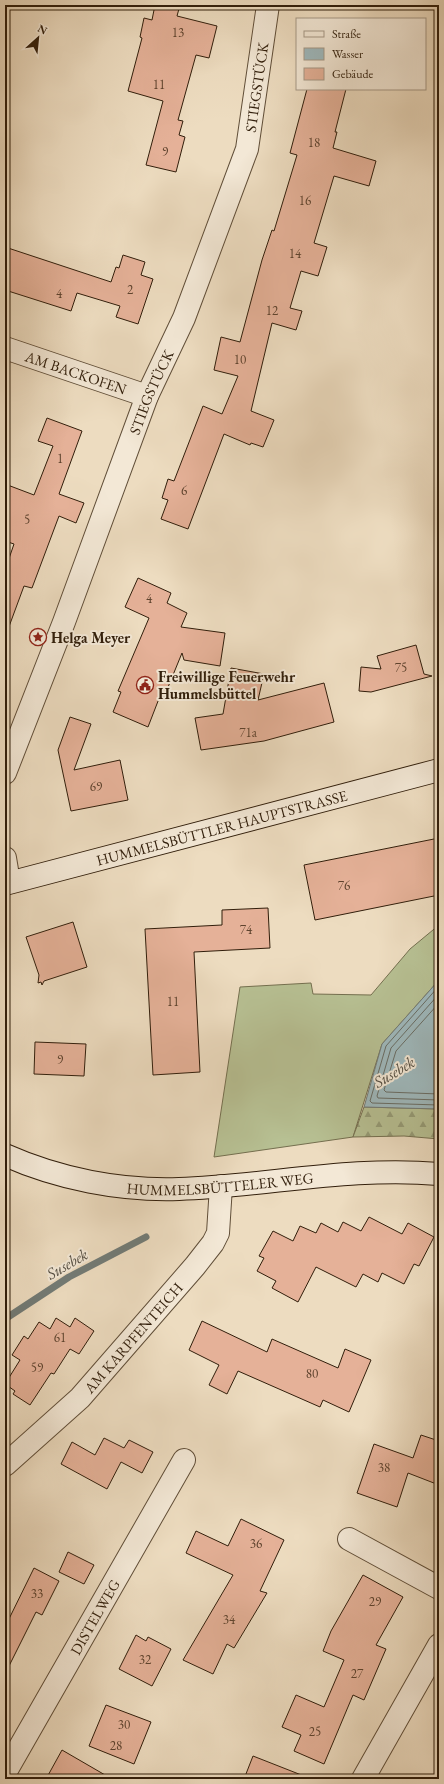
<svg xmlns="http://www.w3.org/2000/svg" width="444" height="1784" font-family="'EB Garamond',serif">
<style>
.grass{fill:#b7c093;stroke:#746f4f}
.forest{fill:url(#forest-firs);stroke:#746f4f}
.water{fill:#9eb9be;stroke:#727b76}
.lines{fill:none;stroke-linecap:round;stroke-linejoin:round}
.shore{stroke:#686c64;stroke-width:1}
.stream{stroke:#727b76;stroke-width:7}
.building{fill:#e5b198;stroke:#311e0b}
.street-casing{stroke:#604e38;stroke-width:24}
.secondary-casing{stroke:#311e0b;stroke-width:24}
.street{stroke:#f3e8d6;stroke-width:22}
.secondary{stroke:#f3e8d6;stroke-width:22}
.labels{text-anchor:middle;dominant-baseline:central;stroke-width:4;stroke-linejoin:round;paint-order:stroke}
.number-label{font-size:13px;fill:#5e432e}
.street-label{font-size:15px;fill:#311e0b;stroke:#f3e8d6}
.poi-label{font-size:15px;font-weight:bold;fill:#311e0b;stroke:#f3e8d6;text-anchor:start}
.water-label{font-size:16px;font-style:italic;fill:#524c41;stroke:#f3e8d6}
</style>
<defs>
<pattern id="forest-firs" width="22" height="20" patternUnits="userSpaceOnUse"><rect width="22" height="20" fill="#b7c093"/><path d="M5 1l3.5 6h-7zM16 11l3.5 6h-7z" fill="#959b76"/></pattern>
</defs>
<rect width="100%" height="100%" fill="#eddcc0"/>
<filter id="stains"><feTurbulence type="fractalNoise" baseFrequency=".005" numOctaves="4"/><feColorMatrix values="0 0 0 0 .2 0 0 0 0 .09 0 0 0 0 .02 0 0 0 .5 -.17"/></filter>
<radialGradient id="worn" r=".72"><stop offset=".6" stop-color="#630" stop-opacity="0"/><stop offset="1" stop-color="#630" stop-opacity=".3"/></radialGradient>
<path class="grass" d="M 439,925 L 439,980 L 382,1044 L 353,1137 L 214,1157 L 240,987 L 311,983 L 313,994 L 371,995 L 410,949 Z"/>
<path class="forest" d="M 364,1107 L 439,1109 L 439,1139 L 404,1136 L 353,1137 Z"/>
<path class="water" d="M 439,980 L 439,1109 L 364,1107 L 382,1044 Z"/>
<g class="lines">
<path class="shore" d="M 439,986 L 386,1046 L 370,1101 L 372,1103 L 439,1105
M 439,994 L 391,1048 L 377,1096 L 378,1098 L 439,1100
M 439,1003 L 396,1051 L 384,1090 L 386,1092 L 439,1094"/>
<path class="stream" d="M 5,1319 L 69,1277 L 146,1237"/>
</g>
<path class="building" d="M 155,5 L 180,5 L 177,16 L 217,26 L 209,58 L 196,55 L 178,120 L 183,121 L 179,135 L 185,137 L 176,172 L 146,165 L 163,101 L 128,91 L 142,38 L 140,37 L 144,18 L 152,20 Z
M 307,89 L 346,89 L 335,132 L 337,132 L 333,148 L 376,161 L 369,186 L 334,176 L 314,243 L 327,247 L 318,276 L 301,271 L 290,308 L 302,311 L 296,330 L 272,323 L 251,411 L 274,420 L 263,447 L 251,443 L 250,445 L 224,434 L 188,529 L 161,519 L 168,500 L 162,498 L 168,479 L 174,481 L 203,406 L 222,414 L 238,376 L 214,370 L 221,337 L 240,342 L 262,260 L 272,230 L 274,231 L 297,155 L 290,153 Z
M 5,247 L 111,282 L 116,267 L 119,268 L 123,255 L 145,262 L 141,275 L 153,279 L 138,324 L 116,317 L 120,306 L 77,293 L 71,311 L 5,290 Z
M 47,418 L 82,431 L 59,494 L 84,503 L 76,523 L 59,516 L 32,588 L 24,586 L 7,632 L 5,632 L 5,570 L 14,544 L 5,541 L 5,484 L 34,495 L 53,446 L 38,441 Z
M 138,578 L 171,593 L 167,603 L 187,613 L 181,627 L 225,633 L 220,666 L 184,660 L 182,653 L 164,697 L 160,696 L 148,727 L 113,712 L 121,692 L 118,691 L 149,618 L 125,607 Z
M 416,645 L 424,674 L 432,676 L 371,692 L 359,691 L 361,667 L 381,669 L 377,656 Z
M 231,668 L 264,674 L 258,700 L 324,683 L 334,722 L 264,741 L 201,750 L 195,718 L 223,714 Z
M 70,717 L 91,724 L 74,770 L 120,760 L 128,800 L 71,811 L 58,750 Z
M 439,838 L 439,895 L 315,920 L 304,865 Z
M 268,908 L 270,948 L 194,952 L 200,1072 L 153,1075 L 145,929 L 222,925 L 222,910 Z
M 73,922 L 87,967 L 44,981 L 42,985 L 41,982 L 38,983 L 39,975 L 26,937 Z
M 35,1042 L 86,1044 L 84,1076 L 34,1074 Z
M 369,1217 L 402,1234 L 408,1223 L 434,1237 L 419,1266 L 414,1264 L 404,1284 L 382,1273 L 378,1282 L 363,1274 L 356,1287 L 316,1267 L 298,1302 L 272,1288 L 276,1281 L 257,1271 L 264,1258 L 259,1256 L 273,1231 L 293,1241 L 300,1226 L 316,1233 L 321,1223 L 338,1232 L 343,1222 L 361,1231 Z
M 56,1318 L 70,1327 L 75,1318 L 94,1331 L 79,1354 L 70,1349 L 54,1374 L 51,1373 L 30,1405 L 13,1394 L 15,1391 L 5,1384 L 20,1360 L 12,1355 L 24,1336 L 28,1339 L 39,1322 L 50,1329 Z
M 202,1321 L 267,1352 L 272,1339 L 338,1368 L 345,1349 L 371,1360 L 349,1412 L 323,1400 L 320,1407 L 238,1371 L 227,1394 L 209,1385 L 219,1365 L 189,1350 Z
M 421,1435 L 439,1441 L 439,1485 L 408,1473 L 397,1507 L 357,1493 L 374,1444 L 413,1458 Z
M 104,1438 L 124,1448 L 129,1440 L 153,1452 L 142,1473 L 121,1462 L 107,1489 L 61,1464 L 72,1442 L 95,1455 Z
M 241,1519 L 284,1540 L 260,1591 L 267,1593 L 234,1648 L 227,1644 L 213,1674 L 183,1660 L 233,1575 L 186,1553 L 196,1531 L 228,1546 Z
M 68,1552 L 94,1565 L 84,1584 L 59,1572 Z
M 34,1568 L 59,1581 L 42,1615 L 36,1612 L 5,1674 L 5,1627 Z
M 363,1575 L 403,1597 L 376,1645 L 386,1649 L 364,1700 L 353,1695 L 324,1764 L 294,1751 L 301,1735 L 282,1727 L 296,1695 L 324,1707 L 344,1660 L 323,1651 L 331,1631 Z
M 136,1635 L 146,1641 L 148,1637 L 171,1649 L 152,1686 L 119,1669 Z
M 106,1705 L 151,1722 L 134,1764 L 89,1746 Z
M 62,1750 L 112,1779 L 46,1779 Z
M 253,1756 L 309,1778 L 308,1779 L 244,1779 Z"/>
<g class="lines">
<g class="street-casing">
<g id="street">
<path id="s1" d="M 5,348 L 147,396"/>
<path id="s2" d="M 5,773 L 64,622 L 147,396 L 184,318 L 247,149 L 268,5"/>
<path d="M 5,858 L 9,882"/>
<path id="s3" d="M 5,1465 L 80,1398 L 195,1266 L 213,1243 L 218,1233 L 221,1186"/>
<path d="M 349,1539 L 439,1588"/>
<path id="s4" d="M 5,1773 L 184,1460"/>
<path d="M 363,1779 L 439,1645"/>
</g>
</g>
<g class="secondary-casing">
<g id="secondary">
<path id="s5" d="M 5,884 L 439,770"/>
<path id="s6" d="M 5,1155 C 59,1179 120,1191 179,1189 C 267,1186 351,1166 439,1174"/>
</g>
</g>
<use href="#street" class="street"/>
<use href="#secondary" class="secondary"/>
</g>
<defs>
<g id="sight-ring" transform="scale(0.9)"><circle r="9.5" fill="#f3e8d6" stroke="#8f2418" stroke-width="1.5"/><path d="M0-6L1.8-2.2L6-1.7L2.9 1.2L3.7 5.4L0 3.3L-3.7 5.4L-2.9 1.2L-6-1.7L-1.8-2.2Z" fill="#8f2418"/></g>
<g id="civic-ring" transform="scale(0.9)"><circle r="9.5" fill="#f3e8d6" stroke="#8f2418" stroke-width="1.5"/><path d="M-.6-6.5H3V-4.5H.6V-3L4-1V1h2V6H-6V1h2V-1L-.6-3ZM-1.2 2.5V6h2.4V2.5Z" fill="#8f2418"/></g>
</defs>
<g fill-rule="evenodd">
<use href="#sight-ring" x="38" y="637"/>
<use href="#civic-ring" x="145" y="685"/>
</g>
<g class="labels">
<g class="number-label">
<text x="178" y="32">13</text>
<text x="159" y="84">11</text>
<text x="314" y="142">18</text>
<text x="165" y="151">9</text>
<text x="305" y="200">16</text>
<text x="295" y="253">14</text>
<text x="130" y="289">2</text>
<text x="59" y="293">4</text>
<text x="272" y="310">12</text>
<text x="240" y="359">10</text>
<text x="60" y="458">1</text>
<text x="184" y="490">6</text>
<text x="27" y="519">5</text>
<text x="149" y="598">4</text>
<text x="401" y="667">75</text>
<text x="248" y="732">71a</text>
<text x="96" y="786">69</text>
<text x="344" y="885">76</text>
<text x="246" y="929">74</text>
<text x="173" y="1001">11</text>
<text x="60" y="1059">9</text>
<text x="60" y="1337">61</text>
<text x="37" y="1367">59</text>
<text x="312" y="1373">80</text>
<text x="384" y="1467">38</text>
<text x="256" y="1543">36</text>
<text x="37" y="1593">33</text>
<text x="375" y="1601">29</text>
<text x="229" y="1619">34</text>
<text x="145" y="1659">32</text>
<text x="357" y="1673">27</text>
<text x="124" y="1724">30</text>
<text x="315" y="1731">25</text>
<text x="116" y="1745">28</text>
</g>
<g class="street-label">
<text stroke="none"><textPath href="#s2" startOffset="732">STIEGSTÜCK</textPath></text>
<text stroke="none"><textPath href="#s1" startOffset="75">AM BACKOFEN</textPath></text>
<text stroke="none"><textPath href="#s2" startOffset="408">STIEGSTÜCK</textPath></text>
<text stroke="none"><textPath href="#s5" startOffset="224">HUMMELSBÜTTLER HAUPTSTRASSE</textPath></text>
<text stroke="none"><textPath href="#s6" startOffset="220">HUMMELSBÜTTELER WEG</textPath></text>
<text stroke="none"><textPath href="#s3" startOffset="181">AM KARPFENTEICH</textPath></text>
<text stroke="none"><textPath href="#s4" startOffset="180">DISTELWEG</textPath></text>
</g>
<g class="poi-label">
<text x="51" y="637">Helga Meyer</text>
<text x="158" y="676">Freiwillige Feuerwehr<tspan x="158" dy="17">Hummelsbüttel</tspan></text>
</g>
<g class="water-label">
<text transform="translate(394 1072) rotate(-31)">Susebek</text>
<text transform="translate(67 1264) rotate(-30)">Susebek</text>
</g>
</g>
<rect width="444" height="1784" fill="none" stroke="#eddcc0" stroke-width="20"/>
<rect x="6" y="6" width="432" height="1772" fill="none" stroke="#311e0b" stroke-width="2"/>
<rect x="10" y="10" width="424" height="1764" fill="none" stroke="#311e0b"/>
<rect x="296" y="18" width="130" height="72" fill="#f3e8d6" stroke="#a59785"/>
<rect x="304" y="31" width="20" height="6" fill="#f3e8d6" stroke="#a59785"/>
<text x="332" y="38" font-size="12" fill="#311e0b">Straße</text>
<rect x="304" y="48" width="20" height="12" fill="#9eb9be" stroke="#a59785"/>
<text x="332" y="58" font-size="12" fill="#311e0b">Wasser</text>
<rect x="304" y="68" width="20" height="12" fill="#e5b198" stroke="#a59785"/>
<text x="332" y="78" font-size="12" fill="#311e0b">Gebäude</text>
<g transform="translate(38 38) rotate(27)" stroke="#f3e8d6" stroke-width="3" paint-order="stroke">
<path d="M0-3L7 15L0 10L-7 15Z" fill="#311e0b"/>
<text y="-6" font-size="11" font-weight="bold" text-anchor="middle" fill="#311e0b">N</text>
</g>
<rect width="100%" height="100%" filter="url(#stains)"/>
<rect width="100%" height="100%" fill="url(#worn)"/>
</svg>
